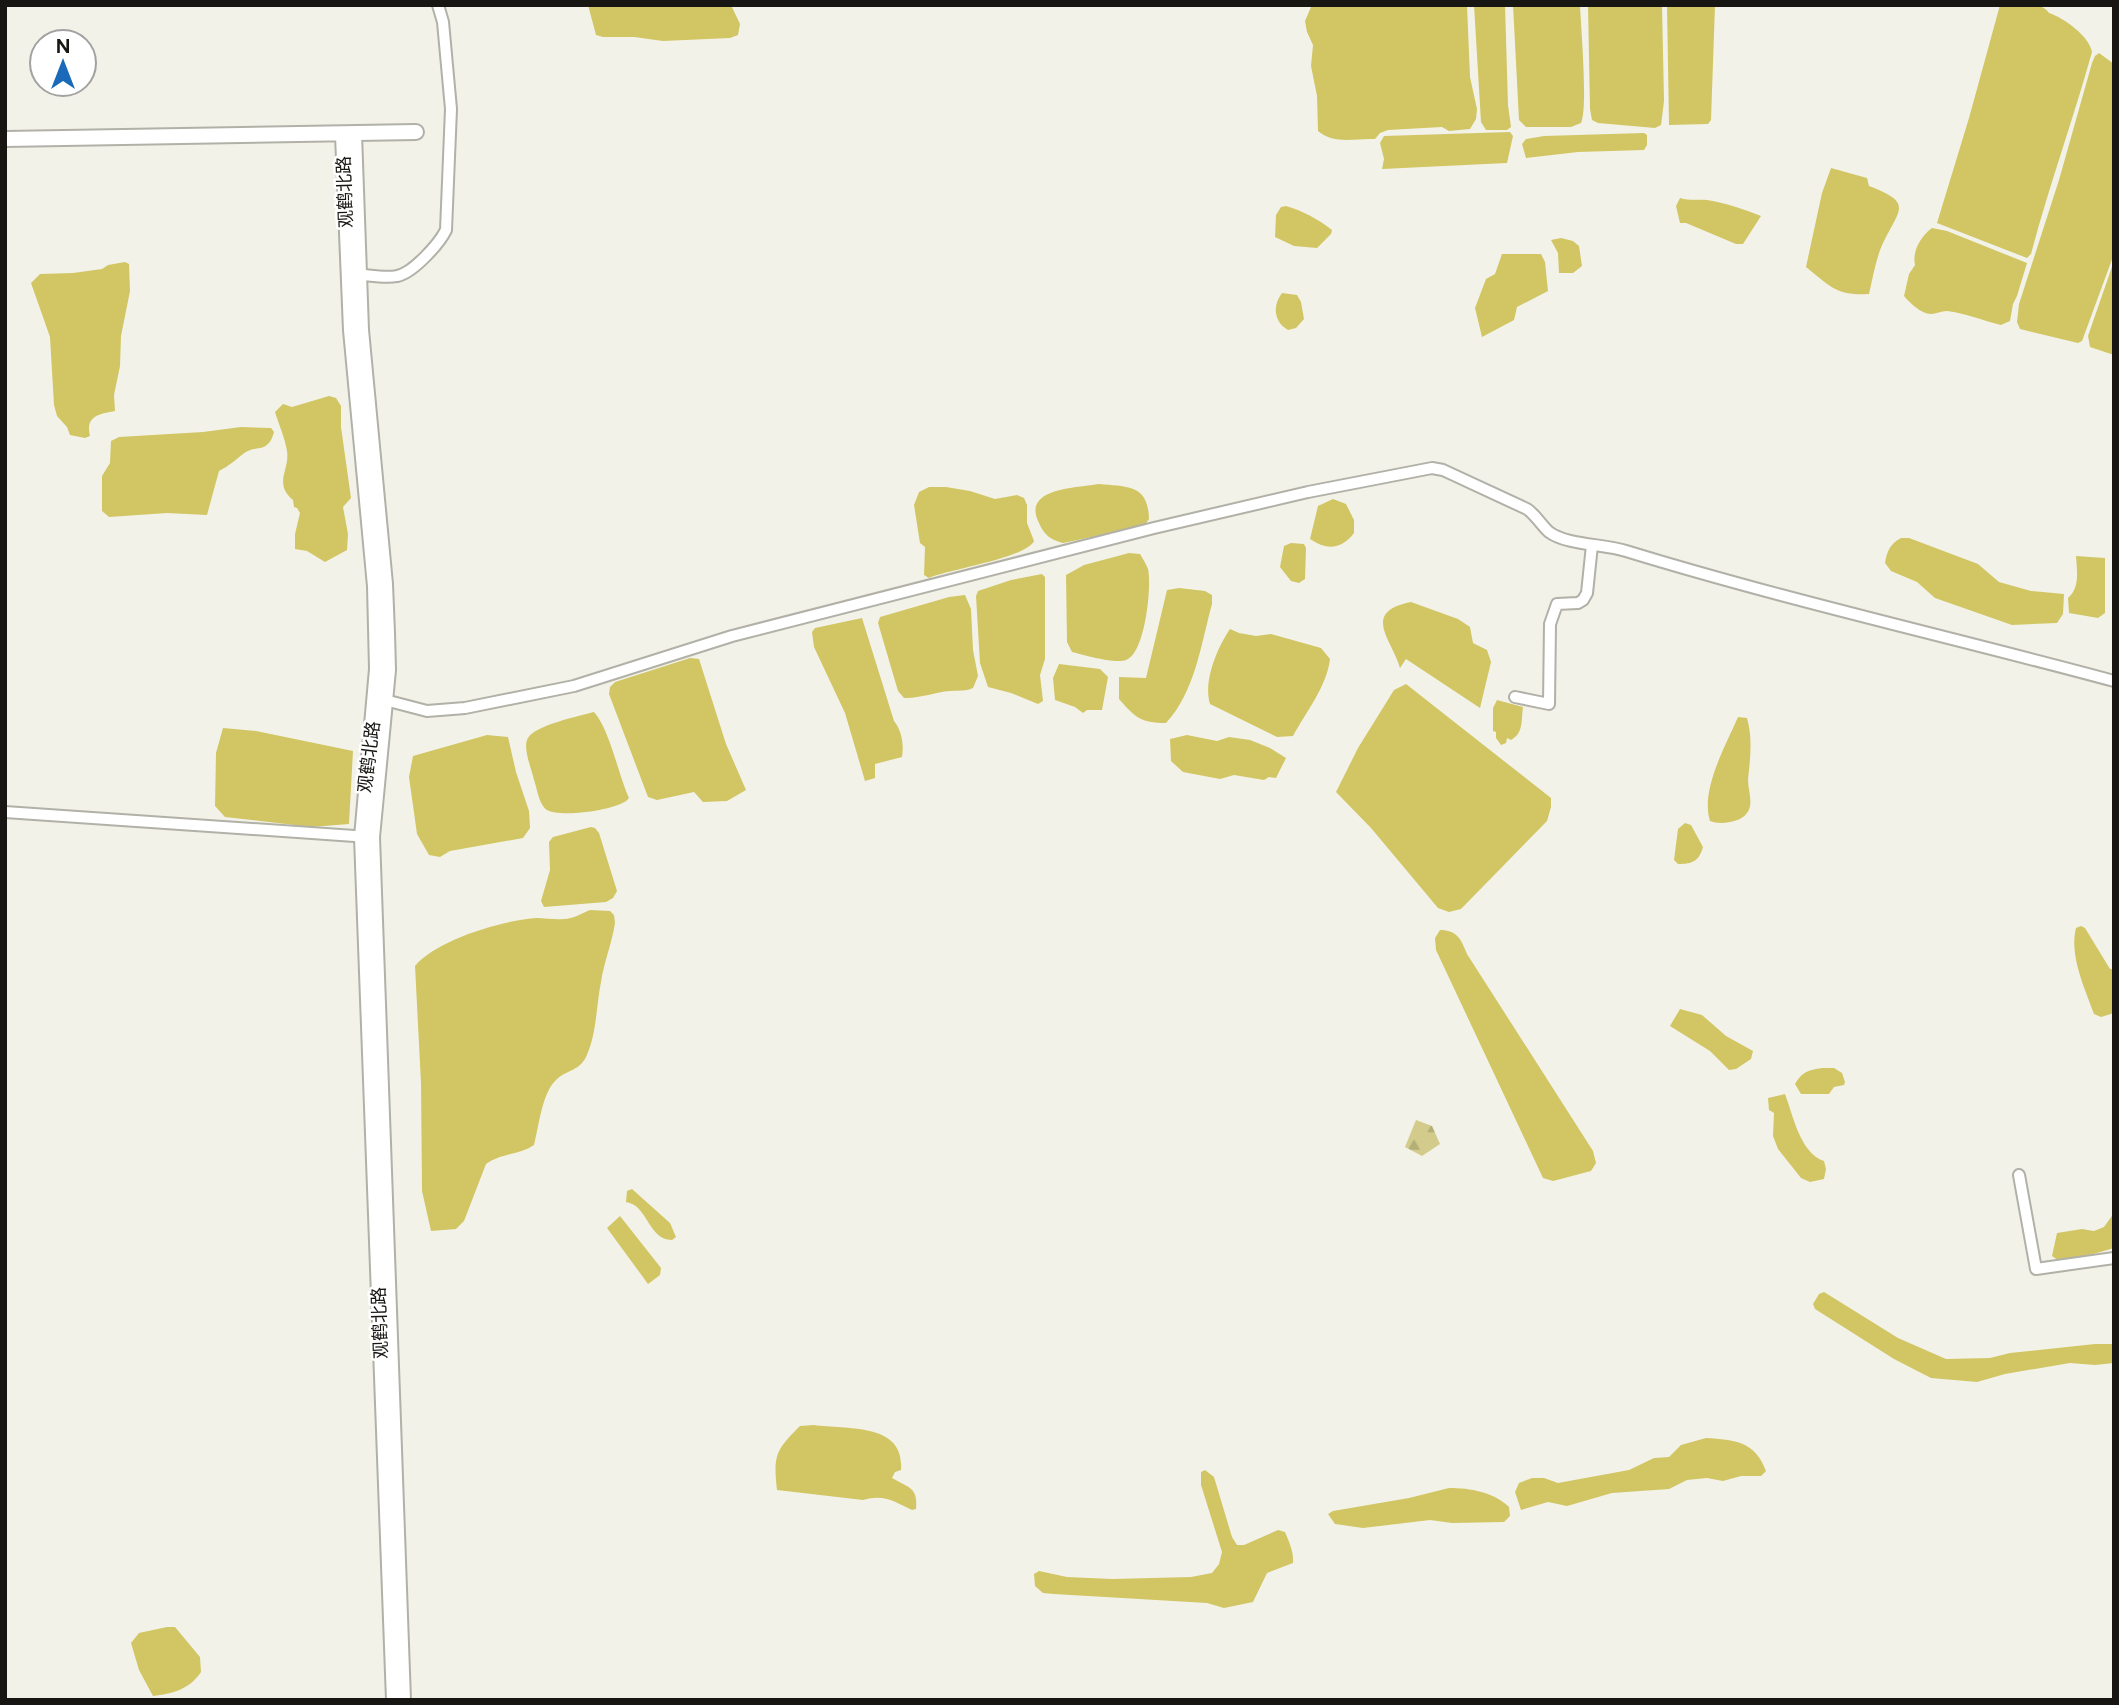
<svg xmlns="http://www.w3.org/2000/svg" width="2119" height="1705" font-family="Figtree,'Noto Sans SC',sans-serif">
<style>
.forest{fill:url(#forest-firs)}
.water{fill:#d1c663}
.lines{fill:none;stroke-linecap:round;stroke-linejoin:round}
.minor-casing{stroke:#b1b1a8;stroke-width:14}
.tertiary-casing{stroke:#b1b1a8;stroke-width:18}
.minor{stroke:#fff;stroke-width:10}
.tertiary{stroke:#fff;stroke-width:14}
.labels{text-anchor:middle;dominant-baseline:central;stroke-width:5;stroke-linejoin:round;paint-order:stroke}
.street-label{font-size:18px;fill:#171613;stroke:#fff}
</style>
<defs>
<pattern id="forest-firs" width="22" height="20" patternUnits="userSpaceOnUse" patternTransform="scale(1.75)"><rect width="22" height="20" fill="#d2cb8b"/><path d="M5 1l3.5 6h-7zM16 11l3.5 6h-7z" fill="#b4ae77"/></pattern>
</defs>
<rect width="100%" height="100%" fill="#f3f2e9"/>
<path class="forest" d="M 1416,1120 L 1432,1126 L 1440,1144 L 1422,1156 L 1405,1147 Z"/>
<path class="water" d="M 588,5 L 731,5 L 740,24 L 738,35 L 730,38 L 663,41 L 634,37 L 603,37 L 596,35 Z
M 1338,5 L 1467,5 L 1470,77 L 1477,109 L 1476,119 L 1470,129 L 1449,131 L 1442,127 L 1388,130 L 1380,133 L 1375,139 C 1354,138 1335,145 1318,131 L 1317,96 L 1311,66 L 1313,45 L 1307,32 L 1305,21 L 1311,7 Z
M 1474,5 L 1505,5 L 1508,105 L 1511,127 L 1507,130 L 1486,130 L 1481,122 Z
M 1513,5 L 1580,5 C 1581,28 1588,108 1581,123 L 1571,127 L 1526,127 L 1519,120 Z
M 1588,5 L 1662,5 L 1664,101 L 1661,125 L 1655,128 L 1598,123 L 1592,120 L 1590,109 Z
M 1667,5 L 1715,5 L 1711,120 L 1708,124 L 1669,125 Z
M 2000,5 C 2014,5 2041,0 2049,13 C 2064,18 2089,36 2092,52 C 2073,120 2049,186 2031,254 L 2027,258 L 1937,223 L 1969,118 Z
M 2099,53 L 2114,64 L 2114,254 L 2082,341 L 2078,343 L 2020,329 L 2017,322 L 2019,304 L 2059,180 L 2092,63 L 2095,56 Z
M 1510,132 L 1513,136 L 1507,163 L 1382,169 L 1384,159 L 1380,143 L 1384,136 Z
M 1644,133 L 1647,135 L 1647,145 L 1644,150 L 1578,152 L 1526,158 L 1522,144 L 1526,139 L 1544,136 Z
M 1831,168 L 1867,178 L 1869,186 C 1913,203 1900,208 1884,241 C 1876,257 1873,277 1869,294 C 1836,296 1830,286 1806,267 L 1822,193 Z
M 1680,198 C 1690,201 1698,199 1707,200 C 1725,203 1744,209 1761,216 L 1743,244 L 1736,244 L 1686,223 L 1680,223 L 1676,206 Z
M 1286,206 C 1303,211 1318,219 1332,230 L 1331,234 L 1317,248 L 1294,246 L 1275,237 L 1276,215 L 1281,207 Z
M 1932,228 L 1947,231 L 2027,263 L 2017,296 L 2013,304 L 2010,321 L 2001,325 C 1984,321 1965,313 1947,311 C 1941,311 1936,314 1931,314 C 1921,314 1909,302 1904,296 L 1909,274 L 1915,265 C 1912,251 1921,236 1932,228 Z
M 1561,238 L 1573,241 L 1579,246 L 1582,266 L 1573,273 L 1559,273 L 1558,253 L 1551,240 Z
M 1502,254 L 1541,254 L 1545,262 L 1548,291 L 1517,307 L 1514,320 L 1482,337 L 1475,308 L 1486,279 L 1495,274 Z
M 2114,261 L 2114,355 L 2090,347 L 2088,336 Z
M 125,262 L 129,264 L 130,291 L 121,336 L 120,366 L 114,395 L 115,411 C 99,414 85,416 90,436 L 85,438 L 70,435 L 67,427 L 57,416 L 54,405 L 50,337 L 31,283 L 40,274 L 73,273 L 102,269 L 108,265 Z
M 1282,293 L 1297,295 L 1301,302 L 1304,319 L 1296,328 L 1288,330 C 1274,322 1272,306 1282,293 Z
M 329,396 L 336,398 L 341,406 L 341,427 L 351,498 L 343,507 L 348,534 L 347,550 L 325,562 L 307,551 L 295,549 L 295,534 L 300,513 L 297,508 L 294,507 L 293,500 C 273,483 290,470 287,451 C 285,438 279,425 275,412 L 283,404 L 292,407 Z
M 241,427 L 271,428 L 274,432 C 268,455 255,444 243,454 C 234,461 229,466 219,471 L 207,515 L 167,513 L 109,517 L 102,511 L 102,476 L 110,463 L 111,441 L 119,437 L 203,432 Z
M 1099,484 C 1128,487 1148,484 1149,519 L 1144,526 L 1063,543 C 1051,540 1044,535 1039,523 C 1021,488 1076,488 1099,484 Z
M 929,487 L 946,487 L 970,491 L 995,499 L 1017,495 L 1024,498 L 1027,505 L 1027,523 L 1034,541 C 1026,558 950,569 929,578 L 924,575 L 925,547 L 920,543 L 914,505 L 919,492 Z
M 1333,499 L 1346,504 L 1354,520 L 1354,533 C 1342,549 1327,551 1310,539 L 1318,506 Z
M 1901,538 L 1909,538 L 1978,564 L 1999,582 L 2031,591 L 2064,594 L 2063,614 L 2057,623 L 2012,625 L 1935,598 L 1917,582 L 1891,571 L 1885,563 C 1887,551 1890,544 1901,538 Z
M 1291,543 L 1304,544 L 1306,548 L 1305,579 L 1299,583 L 1291,581 L 1280,567 L 1284,546 Z
M 1129,553 L 1140,554 C 1143,559 1146,564 1148,569 C 1152,586 1145,654 1126,660 C 1115,664 1084,655 1072,652 L 1067,642 L 1066,575 L 1084,565 Z
M 2076,556 L 2105,558 L 2105,613 L 2098,618 L 2069,613 L 2068,598 C 2080,588 2077,571 2076,556 Z
M 1042,574 L 1045,577 L 1045,659 L 1040,675 L 1043,701 L 1038,704 L 1011,693 L 988,687 L 980,663 L 976,596 L 978,591 L 1011,580 Z
M 1179,588 L 1205,591 L 1212,595 L 1212,604 C 1201,644 1195,692 1166,723 C 1140,723 1135,717 1119,699 L 1119,677 L 1146,678 L 1167,590 Z
M 965,595 L 971,609 L 973,650 L 978,676 L 973,688 C 965,692 959,690 950,691 C 935,692 918,699 904,698 L 898,691 L 878,623 L 880,617 L 949,597 Z
M 1411,602 L 1458,619 L 1470,627 L 1473,643 L 1487,650 L 1491,662 L 1480,708 L 1406,659 L 1400,668 C 1393,641 1360,612 1411,602 Z
M 862,618 L 894,721 C 902,731 904,745 902,757 L 875,764 L 875,778 L 865,781 L 845,713 L 814,647 L 812,632 L 815,628 Z
M 1230,629 L 1239,633 L 1256,636 L 1271,634 L 1321,648 L 1330,659 C 1327,686 1306,712 1293,736 L 1277,737 L 1210,704 C 1203,682 1217,648 1230,629 Z
M 690,658 L 699,659 L 726,744 L 746,790 L 727,801 L 703,802 L 694,792 L 657,800 L 648,797 L 609,694 L 610,687 L 615,682 Z
M 1059,664 L 1100,669 L 1108,677 L 1102,710 L 1087,710 L 1083,713 L 1075,707 L 1055,700 L 1053,678 Z
M 1406,684 L 1551,798 L 1551,807 L 1547,821 L 1461,909 L 1449,912 L 1438,908 L 1371,828 L 1336,792 L 1358,748 L 1394,690 Z
M 1497,700 L 1523,707 C 1521,720 1524,733 1511,740 L 1507,738 L 1506,743 L 1501,745 L 1496,738 L 1496,732 L 1493,731 L 1493,708 Z
M 594,712 C 610,730 618,774 629,798 C 622,810 560,818 547,810 C 539,805 537,788 534,780 C 532,770 522,747 528,738 C 536,725 579,716 594,712 Z
M 1738,717 L 1747,718 C 1753,739 1750,759 1748,780 C 1748,790 1754,804 1747,813 C 1740,823 1719,825 1710,821 C 1700,790 1726,745 1738,717 Z
M 223,728 L 256,731 L 353,751 L 349,824 L 311,827 L 225,817 L 215,806 L 216,753 Z
M 487,735 L 508,737 L 516,772 L 529,811 L 530,828 L 523,838 L 450,851 L 440,857 L 429,855 L 417,834 L 409,777 L 413,756 Z
M 1187,735 L 1217,741 L 1229,737 L 1250,740 L 1270,748 L 1286,758 L 1276,778 L 1269,777 L 1264,780 L 1234,775 L 1220,779 L 1183,772 L 1171,761 L 1170,739 Z
M 1685,823 L 1691,825 L 1703,847 C 1699,861 1693,864 1678,864 L 1674,860 L 1678,829 Z
M 591,827 L 595,828 L 599,833 L 617,891 L 613,898 L 606,902 L 544,907 L 541,901 L 550,870 L 549,842 L 553,837 Z
M 590,910 L 610,911 L 614,915 L 615,923 C 612,943 604,962 601,982 C 596,1006 597,1034 586,1057 C 579,1071 567,1070 557,1079 C 542,1092 539,1126 534,1145 C 520,1155 500,1153 486,1164 L 464,1221 L 456,1229 L 431,1231 L 422,1191 L 421,1083 L 415,966 C 436,940 503,920 537,918 C 546,918 555,920 564,919 C 573,919 582,913 590,910 Z
M 2081,926 L 2085,928 L 2110,969 L 2114,969 L 2114,1013 L 2101,1017 L 2094,1014 C 2085,988 2069,956 2076,928 Z
M 1440,930 C 1457,930 1461,939 1467,954 L 1593,1151 L 1596,1163 L 1591,1171 L 1553,1181 L 1543,1178 L 1436,950 L 1435,938 Z
M 1680,1009 L 1702,1015 L 1726,1036 L 1753,1051 L 1751,1059 L 1736,1069 L 1729,1070 L 1710,1051 L 1670,1026 Z
M 1822,1068 L 1834,1068 L 1842,1073 L 1845,1082 L 1844,1085 L 1834,1087 L 1829,1094 L 1801,1094 L 1795,1084 C 1802,1072 1808,1070 1822,1068 Z
M 1785,1094 C 1793,1115 1800,1153 1824,1161 L 1826,1169 L 1824,1179 L 1810,1182 L 1801,1178 L 1778,1149 L 1773,1136 L 1774,1113 L 1769,1110 L 1768,1098 Z
M 632,1189 L 670,1223 L 676,1237 L 672,1240 C 648,1240 648,1205 626,1202 L 627,1191 Z
M 2114,1213 L 2114,1248 L 2062,1263 L 2052,1256 L 2057,1233 L 2082,1229 L 2094,1231 L 2104,1227 Z
M 620,1216 L 661,1268 L 660,1275 L 648,1284 L 607,1228 Z
M 1824,1292 L 1898,1338 L 1946,1359 L 1990,1358 L 2010,1353 L 2095,1344 L 2114,1344 L 2114,1363 L 2095,1365 L 2070,1363 L 2005,1374 L 1977,1382 L 1931,1378 L 1894,1359 L 1815,1309 L 1813,1304 L 1819,1294 Z
M 814,1425 C 847,1430 905,1422 901,1470 L 895,1472 L 892,1478 C 909,1488 918,1487 916,1509 L 912,1510 C 893,1501 884,1494 863,1500 L 777,1490 C 773,1455 776,1450 800,1426 Z
M 1706,1438 C 1735,1440 1755,1441 1766,1471 L 1761,1476 L 1741,1476 L 1723,1481 L 1707,1478 L 1687,1480 L 1669,1489 L 1612,1493 L 1567,1506 L 1548,1502 L 1521,1510 L 1515,1492 L 1519,1483 L 1532,1478 L 1544,1478 L 1558,1483 L 1629,1470 L 1654,1458 L 1669,1457 L 1681,1445 Z
M 1205,1470 L 1214,1477 L 1232,1537 L 1237,1545 L 1244,1545 L 1278,1530 L 1285,1532 C 1289,1542 1294,1552 1293,1563 L 1267,1573 L 1253,1602 L 1224,1608 L 1207,1603 L 1054,1594 L 1043,1593 L 1035,1586 L 1034,1574 L 1039,1571 L 1067,1577 L 1112,1579 L 1191,1577 L 1212,1573 L 1219,1564 L 1222,1552 L 1201,1485 L 1201,1472 Z
M 1449,1488 C 1470,1488 1494,1492 1509,1507 L 1510,1516 L 1504,1522 L 1452,1523 L 1430,1520 L 1363,1528 L 1335,1524 L 1328,1514 L 1333,1511 L 1409,1498 Z
M 167,1627 L 175,1627 L 200,1657 L 201,1672 C 190,1689 172,1694 153,1696 L 139,1670 L 131,1643 L 139,1633 Z"/>
<g class="lines">
<g class="minor-casing">
<path id="minor" d="M 351,274 C 365,274 384,279 397,276 C 413,273 439,244 446,230 L 451,109 L 443,22 L 438,5
M 1515,697 L 1549,704 L 1550,624 L 1557,604 L 1578,603 L 1583,600 L 1587,593 L 1592,545
M 381,699 L 427,711 L 465,708 L 574,686 L 732,636 L 1154,528 L 1308,492 L 1432,468 L 1443,470 L 1527,509 C 1536,515 1541,525 1549,532 C 1566,545 1604,544 1626,551 C 1786,600 1951,637 2114,681
M 5,812 L 369,837
M 2019,1175 L 2036,1269 L 2114,1258"/>
</g>
<g class="tertiary-casing">
<path id="tertiary" d="M 5,139 L 416,132
M 394,1700 L 362,837 L 377,669 L 375,586 L 351,330 L 343,135 L 354,134 L 361,330 L 385,584 L 387,633 L 388,670 L 372,837 L 403,1700"/>
</g>
<use href="#minor" class="minor"/>
<use href="#tertiary" class="tertiary"/>
</g>
<g class="labels">
<g class="street-label">
<text transform="translate(345 192) rotate(-92)">观鹤北路</text>
<text transform="translate(369 757) rotate(-83)">观鹤北路</text>
<text transform="translate(380 1323) rotate(-92)">观鹤北路</text>
</g>
</g>
<rect width="2119" height="1705" fill="none" stroke="#171613" stroke-width="14"/>
<g transform="translate(63 63)"><circle r="33" fill="#ffffff" stroke="#a2a2a1" stroke-width="2"/>
<path d="M0-5L12 26L0 18L-12 26Z" fill="#1a6ab9"/>
<text y="-10" font-size="19" font-weight="bold" text-anchor="middle" fill="#171613">N</text>
</g>
</svg>
